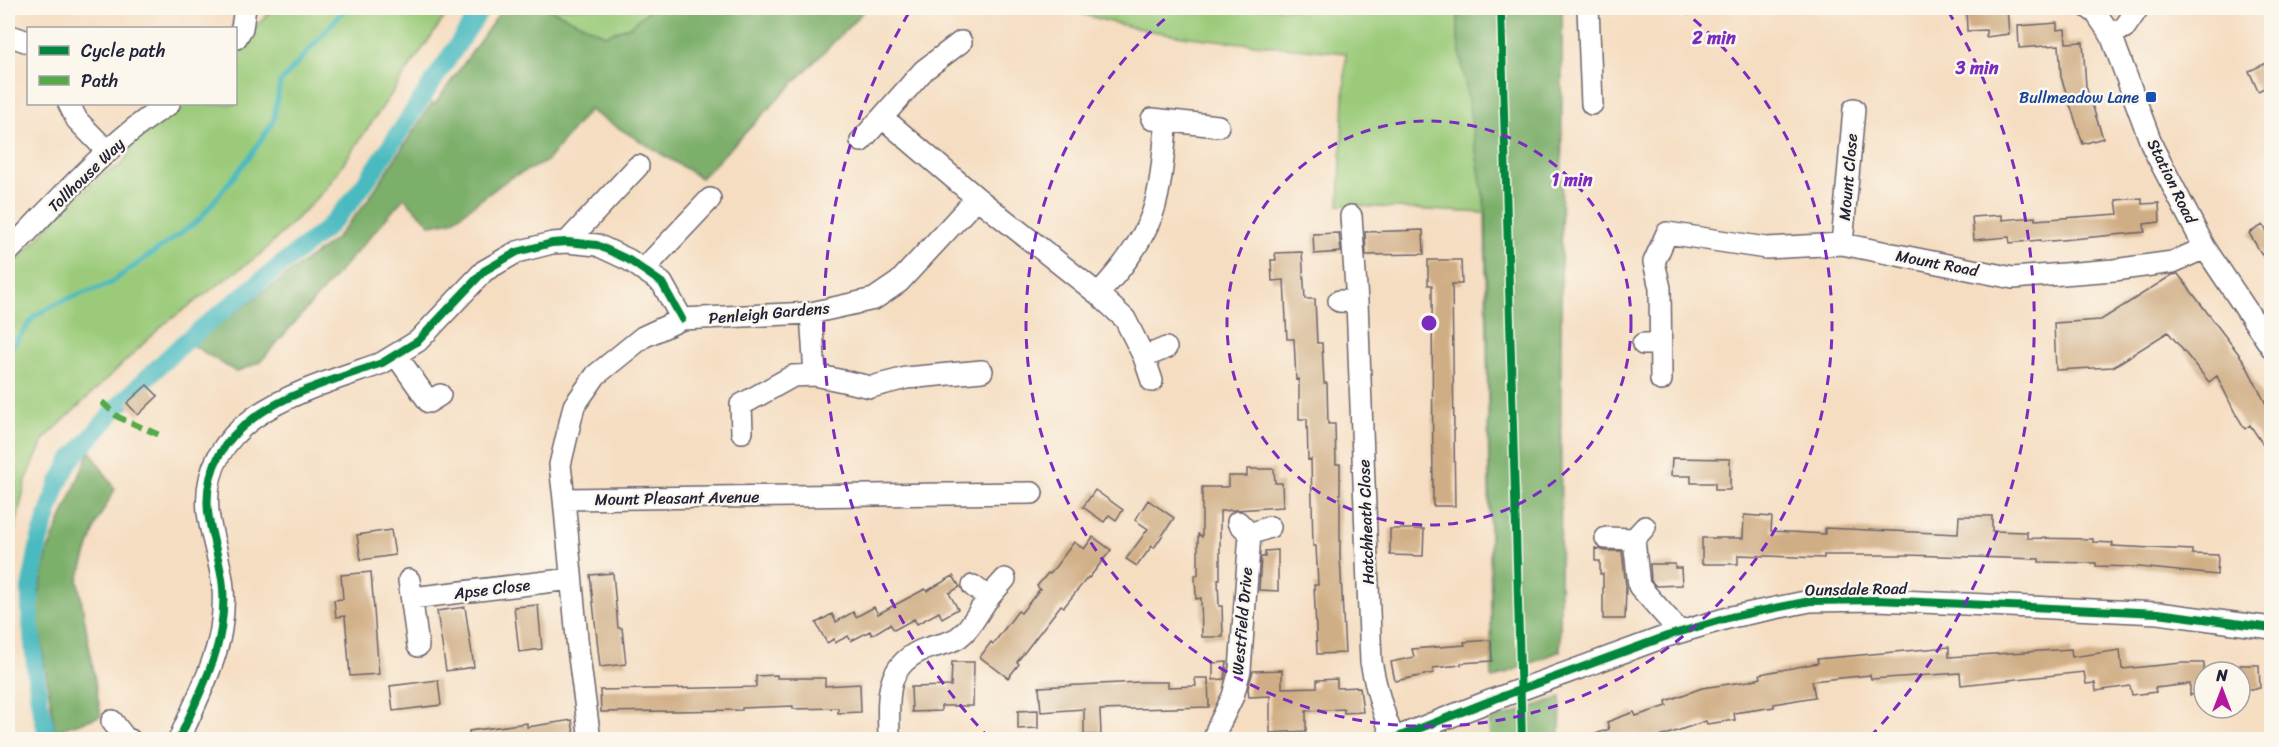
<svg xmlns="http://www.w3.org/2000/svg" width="2279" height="747" font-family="Sriracha,sans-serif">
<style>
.built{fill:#e7daba}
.green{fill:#9bcb7a;stroke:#5e765a;stroke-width:1.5}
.forest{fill:#7caf6a;stroke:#4f6852;stroke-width:1.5}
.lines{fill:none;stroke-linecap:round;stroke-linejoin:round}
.stream{stroke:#4abac0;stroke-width:5}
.canal{stroke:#4abac0;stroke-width:18}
.building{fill:#d0ae85}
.minor-casing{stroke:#6c636a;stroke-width:24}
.minor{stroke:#fff;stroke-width:21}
.quiet{stroke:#53aa46;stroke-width:6;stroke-dasharray:12 6;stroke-linecap:butt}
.cycleway-casing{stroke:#fbf7ec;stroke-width:11}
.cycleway{stroke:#00873e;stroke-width:8}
.ring{fill:none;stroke:#7b2cbf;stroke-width:3;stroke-dasharray:10 8}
.transit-dot{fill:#1a4fb4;stroke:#fbf7ec;stroke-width:2}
.labels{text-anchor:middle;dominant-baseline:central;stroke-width:5;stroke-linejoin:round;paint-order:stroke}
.transit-label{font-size:16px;fill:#164399;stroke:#fbf7ec;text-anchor:end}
.street-label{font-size:16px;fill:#22223b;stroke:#fbf7ec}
.centre{fill:#7b2cbf;stroke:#fbf7ec;stroke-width:3}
.ring-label{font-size:18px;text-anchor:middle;font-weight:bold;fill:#7b2cbf;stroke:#fbf7ec;stroke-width:5;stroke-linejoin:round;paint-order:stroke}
</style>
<rect width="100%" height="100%" fill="#fbf7ec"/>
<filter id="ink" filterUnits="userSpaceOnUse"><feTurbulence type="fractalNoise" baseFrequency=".0167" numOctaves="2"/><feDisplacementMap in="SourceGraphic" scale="12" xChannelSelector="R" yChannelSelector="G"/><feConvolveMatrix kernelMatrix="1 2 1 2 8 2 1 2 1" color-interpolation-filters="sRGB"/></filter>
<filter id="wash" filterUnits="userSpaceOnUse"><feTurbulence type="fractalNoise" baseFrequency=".008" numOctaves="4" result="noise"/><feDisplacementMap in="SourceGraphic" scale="24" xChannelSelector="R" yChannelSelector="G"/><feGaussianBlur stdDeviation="1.35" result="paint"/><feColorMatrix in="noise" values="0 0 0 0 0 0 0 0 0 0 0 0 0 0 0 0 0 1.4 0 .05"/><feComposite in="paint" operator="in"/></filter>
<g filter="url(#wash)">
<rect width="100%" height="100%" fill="#f5ddc1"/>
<path class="built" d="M 1489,722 L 1490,739 L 1438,739 Z"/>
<path class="green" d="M 274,8 L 435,8 L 446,15 L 325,190 L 263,252 L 163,325 L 44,439 L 26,480 L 8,561 L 9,269 L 68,206 L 103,174 L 120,166 L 126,159 L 130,145 L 183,104 L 236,104 L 236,47 Z
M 547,8 L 652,8 L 630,27 L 605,35 Z
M 1065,8 L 1562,8 L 1560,651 L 1492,679 L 1485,213 L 1339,205 L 1346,53 C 1255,43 1151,40 1065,8 Z"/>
<path class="forest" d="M 503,8 L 547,8 L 605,35 L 630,26 L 652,8 L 867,8 L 701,178 L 589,110 L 546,162 L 510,178 L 452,221 L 431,225 L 404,198 L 260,362 L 236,372 L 192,345 L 335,239 L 365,204 L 432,103 L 435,104 Z
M 1458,8 L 1562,8 L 1560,651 L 1492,679 L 1486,213 L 1458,40 Z
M 90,451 L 115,489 L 97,522 L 78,580 L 101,716 L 55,731 L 36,608 L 48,550 Z
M 1561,697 L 1560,739 L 1490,739 L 1489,722 Z"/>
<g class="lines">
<path class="stream" d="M 8,352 L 35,316 L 62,301 L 109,284 L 199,220 L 251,155 L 273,122 L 280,83 L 346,8"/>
<path class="canal" d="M 48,740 L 39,700 L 36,676 L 30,614 L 30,589 L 39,542 L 57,486 L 70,461 L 120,404 L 182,344 L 326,229 L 351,202 L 375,169 L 482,8"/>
</g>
<g id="blocks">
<path class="building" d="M 1966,8 L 2007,8 L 2009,34 L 1986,37 L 1986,30 L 1967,31 Z
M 2057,23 L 2057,30 L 2065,29 L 2066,43 L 2083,42 L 2086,86 L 2103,138 L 2083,144 L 2061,77 L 2059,45 L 2019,48 L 2018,26 Z
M 2271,61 L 2271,85 L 2258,91 L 2249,71 Z
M 2142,198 L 2142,204 L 2159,203 L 2160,222 L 2144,224 L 2145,232 L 2041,242 L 2040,240 L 2010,243 L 2009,237 L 1974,240 L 1972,217 L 2002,215 L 2002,220 L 2035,217 L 2035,220 L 2118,214 L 2116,200 Z
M 2263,225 L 2271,238 L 2271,270 L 2249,233 Z
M 1423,230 L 1424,254 L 1366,255 L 1365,232 Z
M 1339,233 L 1341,252 L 1314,254 L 1313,234 Z
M 1302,252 L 1305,299 L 1315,299 L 1317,343 L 1322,343 L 1324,383 L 1327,383 L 1328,424 L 1335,424 L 1336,464 L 1340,464 L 1340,555 L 1345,653 L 1317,654 L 1314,585 L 1318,585 L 1316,546 L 1313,546 L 1311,459 L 1308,460 L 1307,419 L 1299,419 L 1299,379 L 1296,380 L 1294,339 L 1287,339 L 1284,280 L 1272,281 L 1271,260 L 1276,260 L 1275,253 Z
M 1428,260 L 1461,260 L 1462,284 L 1452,284 L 1455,506 L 1433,506 L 1432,285 L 1428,285 Z
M 2178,274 L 2244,361 L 2271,414 L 2271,456 L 2250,425 L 2245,429 L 2234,411 L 2217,376 L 2209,382 L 2168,332 L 2113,367 L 2056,370 L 2054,323 L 2101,320 L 2172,275 Z
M 147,385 L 158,396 L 138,415 L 127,403 Z
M 1672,458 L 1730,459 L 1730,490 L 1715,490 L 1715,483 L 1691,483 L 1691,476 L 1671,476 Z
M 1247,469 L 1274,469 L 1275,483 L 1282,483 L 1283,507 L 1220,511 L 1220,579 L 1218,579 L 1219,606 L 1222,606 L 1223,637 L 1202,637 L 1201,598 L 1196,599 L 1195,575 L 1198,575 L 1198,534 L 1202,537 L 1202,487 L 1228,487 L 1228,476 L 1247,476 Z
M 1095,490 L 1123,510 L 1116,520 L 1109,515 L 1104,522 L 1083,507 Z
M 1148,500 L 1174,518 L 1154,548 L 1152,546 L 1137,566 L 1126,559 L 1148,529 L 1135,520 Z
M 1744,515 L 1772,517 L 1771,531 L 1825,534 L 1825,528 L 1958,534 L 1959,516 L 1992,516 L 1992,531 L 2027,532 L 2027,538 L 2093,539 L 2093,542 L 2113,543 L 2112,546 L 2192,550 L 2192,554 L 2218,555 L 2217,575 L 2139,567 L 2096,566 L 2096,563 L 2039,562 L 2039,559 L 1906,555 L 1824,555 L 1824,558 L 1738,555 L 1738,564 L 1702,564 L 1702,538 L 1743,538 Z
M 1390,529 L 1424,529 L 1423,556 L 1390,555 Z
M 391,530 L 395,555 L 361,560 L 357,535 Z
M 1093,537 L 1111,550 L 1089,578 L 1088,577 L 1064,607 L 1061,605 L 1017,662 L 1019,664 L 1008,678 L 980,657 L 991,642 L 993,644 L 1018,611 L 1021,613 L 1040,589 L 1037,586 L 1048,573 L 1050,574 L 1074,542 L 1084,549 Z
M 1595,548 L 1606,551 L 1622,551 L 1626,587 L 1625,619 L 1603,619 L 1603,574 L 1600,574 L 1600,561 L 1595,561 Z
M 1278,550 L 1278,591 L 1259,590 L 1261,557 L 1265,557 L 1265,551 Z
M 1650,564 L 1675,564 L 1675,568 L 1681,568 L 1682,585 L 1656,586 L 1651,581 Z
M 371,572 L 379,674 L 350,676 L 345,616 L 336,617 L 334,600 L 343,599 L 341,575 Z
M 613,573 L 618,628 L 622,628 L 626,664 L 600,667 L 590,575 Z
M 953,576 L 960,587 L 949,593 L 958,609 L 942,618 L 939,612 L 917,624 L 914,619 L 894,630 L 890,624 L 872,635 L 870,631 L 851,641 L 848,636 L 835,643 L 834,639 L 827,643 L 816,623 L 832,614 L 836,622 L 853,612 L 856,617 L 874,607 L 878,614 L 925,589 L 927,591 Z
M 538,605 L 542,649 L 519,652 L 514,607 Z
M 465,607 L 474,667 L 446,671 L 437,611 Z
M 1491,640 L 1492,661 L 1461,663 L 1461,665 L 1433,668 L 1434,673 L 1395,681 L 1391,662 L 1414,657 L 1412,649 L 1465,645 L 1464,642 Z
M 1949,647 L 1949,657 L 2071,649 L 2072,657 L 2120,650 L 2122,669 L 2182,663 L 2204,663 L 2204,694 L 2190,695 L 2190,684 L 2155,688 L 2156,692 L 2132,695 L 2130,686 L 2096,691 L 2095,683 L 2086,684 L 2084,672 L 1961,685 L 1960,673 L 1871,679 L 1870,675 L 1812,681 L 1815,697 L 1774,704 L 1774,707 L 1734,713 L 1735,720 L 1707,724 L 1706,721 L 1651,740 L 1585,740 L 1585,738 L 1609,729 L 1607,722 L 1634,712 L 1636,716 L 1667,706 L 1666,701 L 1702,688 L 1749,681 L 1761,678 L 1760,674 L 1818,663 L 1817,659 Z
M 952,662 L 974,662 L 973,706 L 941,706 L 941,711 L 912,712 L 911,687 L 951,686 Z
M 1227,662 L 1224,679 L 1213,680 L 1213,663 Z
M 2240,665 L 2259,665 L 2260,688 L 2240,690 Z
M 1282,670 L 1282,688 L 1317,687 L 1317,680 L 1337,679 L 1337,688 L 1360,687 L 1363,712 L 1344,713 L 1344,709 L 1306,711 L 1306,731 L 1270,733 L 1270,696 L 1249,697 L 1248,688 L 1253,671 Z
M 777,675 L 777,678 L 825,678 L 825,686 L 860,684 L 861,712 L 838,713 L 838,708 L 793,709 L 793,706 L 742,708 L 742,710 L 601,712 L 600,690 L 756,687 L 756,676 Z
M 1195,678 L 1208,678 L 1209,707 L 1100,710 L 1101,735 L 1084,735 L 1084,709 L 1041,712 L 1039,687 L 1140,682 L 1168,682 L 1168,687 L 1196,686 Z
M 438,680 L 441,705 L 393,711 L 390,686 Z
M 1038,710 L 1038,728 L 1018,729 L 1018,711 Z
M 572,720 L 574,734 L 539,740 L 469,740 L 469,731 L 527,723 L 527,727 Z"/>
</g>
</g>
<g filter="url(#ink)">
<use href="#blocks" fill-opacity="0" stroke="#6c636a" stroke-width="1.5"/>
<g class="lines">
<g class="minor-casing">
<path id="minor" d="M 1588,8 L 1592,104
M 2089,8 L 2096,13 L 2111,35 L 2153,148 L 2205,248 L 2272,348
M 8,35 L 28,42
M 2111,35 L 2125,27 L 2138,8
M 236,38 L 242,28 L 245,8
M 69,104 L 77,120 L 108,152
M 883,118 L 977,198 L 1098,294 L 1125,319 L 1144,357 L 1152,381
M 1152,119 L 1218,126
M 861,141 L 924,70 L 961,42
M 1351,216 L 1357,302 L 1371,662 C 1376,689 1383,713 1393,738
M 567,242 L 638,166
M 1842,244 L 1854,109
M 8,252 C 57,202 110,140 169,104
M 644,269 L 710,199
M 1098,294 C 1119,272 1137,249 1149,222 C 1162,194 1163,152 1167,121
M 1339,301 L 1357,302
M 811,313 L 815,375
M 1643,344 L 1661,344
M 396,355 L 429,402 L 440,395
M 1144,357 L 1166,348
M 1661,380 L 1660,288 L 1654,262 L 1667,233 L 1766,248 L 1842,244 L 2013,278 L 2114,270 L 2173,262 L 2205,248
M 742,432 L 741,405 L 793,376 L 815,375 L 871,387 L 906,378 L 982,371
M 564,499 L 560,465 L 574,406 L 596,375 L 643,337 L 682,319 L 811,313 L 874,299 L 899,282 L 977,198
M 1238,522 L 1250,534 L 1270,527
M 1606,538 L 1634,539 L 1645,527
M 1634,539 L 1639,586 L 1680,632
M 409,580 L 418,646
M 973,586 L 989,598
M 412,598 L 571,579
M 112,721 L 125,738 L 130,740
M 179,740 C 193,707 216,664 221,629 C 223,616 224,601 223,588 C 221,562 211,537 208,512 C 199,414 312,388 382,363 L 418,341 L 484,271 L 517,252 L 552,243 L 567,242 L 597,245 L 629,260 L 662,283 L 682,319
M 590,740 L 578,649 L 564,499 L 1032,493
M 889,740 C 889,704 882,669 920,651 C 933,645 948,645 959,637 C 971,628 978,612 987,600 C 992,593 999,586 1005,579
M 1214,740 L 1217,729 L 1233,696 L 1240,670 L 1250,534
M 1390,740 L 1495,699 L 1667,636 L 1731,617 L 1810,601 L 1878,600 L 2158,613 L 2272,628"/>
</g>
<use href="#minor" class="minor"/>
<path class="quiet" d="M 102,402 L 118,417 L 164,437"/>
<g class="cycleway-casing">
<path id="cycleway" d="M 1501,8 L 1522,740
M 179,740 C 193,707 216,664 221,629 C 223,616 224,601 223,588 C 221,562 211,537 208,512 C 199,414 312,388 382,363 L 418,341 L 484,271 L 517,252 L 552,243 L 567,242 L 597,245 L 629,260 L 662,283 L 682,319
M 1390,740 L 1495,699 L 1667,636 L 1731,617 L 1810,601 L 1878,600 L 2158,613 L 2272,628"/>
</g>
<use href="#cycleway" class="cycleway"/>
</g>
</g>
<g class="ring">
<circle cx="1429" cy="323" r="202"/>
<path d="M1680 8A403 403 0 1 1 1178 8"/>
<path d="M990 739A605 605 0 0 1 910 11M1948 11A605 605 0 0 1 1868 739"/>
</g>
<rect class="transit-dot" x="2145" y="91" width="12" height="12" rx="3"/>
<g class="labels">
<g class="transit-label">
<text x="2139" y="97">Bullmeadow Lane</text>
</g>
<g class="street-label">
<text transform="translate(86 175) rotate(-44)">Tollhouse Way</text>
<text transform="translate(1848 177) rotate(-85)">Mount Close</text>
<text transform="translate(2172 181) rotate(64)">Station Road</text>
<text transform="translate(1937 263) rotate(11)">Mount Road</text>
<text transform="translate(769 313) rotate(-5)">Penleigh Gardens</text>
<text transform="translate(677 498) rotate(-1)">Mount Pleasant Avenue</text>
<text transform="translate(1366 522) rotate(-92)">Hatchheath Close</text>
<text transform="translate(492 589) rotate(-7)">Apse Close</text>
<text transform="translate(1856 589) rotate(-1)">Ounsdale Road</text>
<text transform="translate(1242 621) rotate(-85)">Westfield Drive</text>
</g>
</g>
<circle cx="1429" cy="323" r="9" class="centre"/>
<g class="ring-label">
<text x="1714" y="44">2 min</text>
<text x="1977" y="74">3 min</text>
<text x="1572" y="186">1 min</text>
</g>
<rect width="2279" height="747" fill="none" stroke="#fbf7ec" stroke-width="30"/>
<rect x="27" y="27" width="210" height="78" fill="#fbf7ec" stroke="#a4a2a5" stroke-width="1.5"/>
<rect x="39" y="46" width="30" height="9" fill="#00873e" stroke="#a4a2a5" stroke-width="1.5"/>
<text x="81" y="57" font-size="18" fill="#22223b">Cycle path</text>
<rect x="39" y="76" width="30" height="9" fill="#53aa46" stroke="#a4a2a5" stroke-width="1.5"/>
<text x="81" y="87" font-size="18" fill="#22223b">Path</text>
<g transform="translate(2222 690)"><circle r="28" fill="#fbf7ec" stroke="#a4a2a5" stroke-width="1.5"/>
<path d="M0-4.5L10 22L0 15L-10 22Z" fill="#b5179e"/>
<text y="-9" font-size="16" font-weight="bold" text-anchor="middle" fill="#22223b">N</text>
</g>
</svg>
